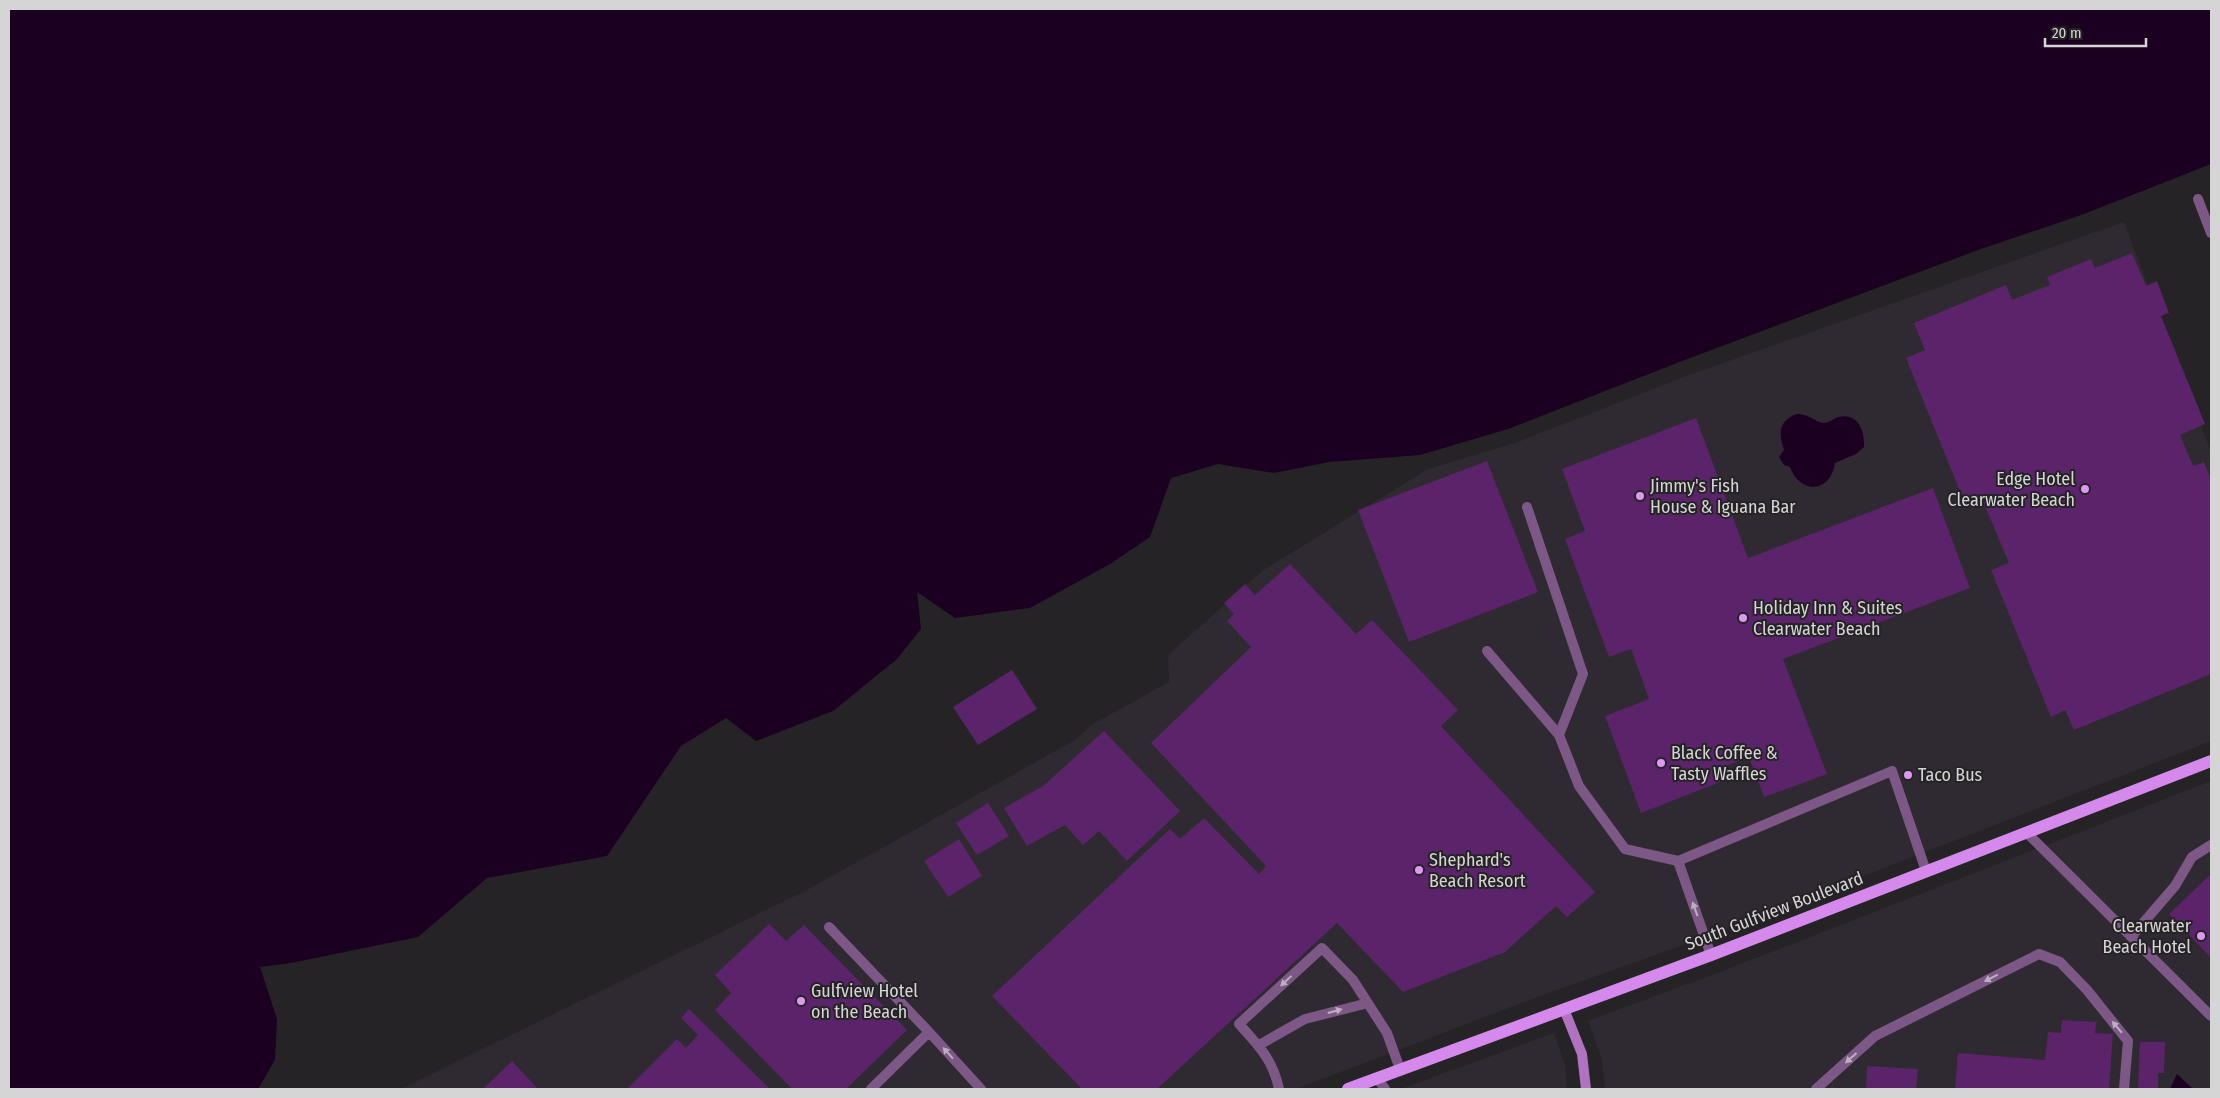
<svg xmlns="http://www.w3.org/2000/svg" width="2220" height="1098" font-family="'Fira Sans Condensed',sans-serif">
<style>
.built{fill:#2f2a31}
.water{fill:#1b0022}
.building{fill:#5b236a}
.lines{fill:none;stroke-linecap:round;stroke-linejoin:round}
.lane{stroke:#7d5887;stroke-width:10}
.secondary{stroke:#af73c0;stroke-width:10}
.primary{stroke:#d689ec;stroke-width:12}
.oneway{fill:#bbb0be}
.poi-dot{fill:#de98f2;stroke:#252325;stroke-width:2}
.labels{text-anchor:middle;dominant-baseline:central;stroke-width:4;stroke-linejoin:round;paint-order:stroke}
.poi-label{font-size:18px;fill:#d6d5d6;stroke:#252325;text-anchor:start}
.street-label{font-size:18px;fill:#d6d5d6;stroke:#252325}
</style>
<rect width="100%" height="100%" fill="#252325"/>
<path class="built" d="M 2124,222 L 2211,452 L 2211,741 L 1703,938 L 1540,996 L 1296,1089 L 401,1089 L 805,891 L 1075,740 L 1093,724 L 1169,682 L 1168,655 L 1262,571 L 1428,469 L 1515,443 L 1689,375 Z
M 2211,781 L 2211,1089 L 1605,1089 L 1602,1060 L 1588,1021 L 1720,972 Z
M 1554,1033 L 1565,1065 L 1567,1089 L 1401,1089 Z"/>
<path class="water" d="M 9,9 L 2211,9 L 2211,164 L 2084,214 L 1978,250 L 1682,361 L 1508,429 L 1420,455 L 1329,462 L 1274,473 L 1218,464 L 1171,478 L 1150,537 L 1110,564 L 1030,608 L 955,618 L 917,592 L 921,629 L 897,659 L 833,711 L 756,741 L 726,718 L 681,746 L 607,856 L 487,878 L 418,937 L 291,963 L 260,967 L 277,1019 L 275,1060 L 258,1089 L 9,1089 Z
M 1797,414 C 1809,414 1814,421 1823,423 C 1829,423 1833,419 1838,417 C 1858,412 1865,431 1864,447 L 1856,454 L 1835,463 C 1831,493 1800,495 1790,467 L 1784,465 L 1779,457 L 1784,450 C 1778,433 1779,420 1797,414 Z
M 2177,1074 L 2193,1089 L 2170,1089 Z"/>
<path class="building" d="M 2132,253 L 2146,286 L 2157,281 L 2169,313 L 2161,316 L 2205,424 L 2180,435 L 2193,466 L 2204,462 L 2211,480 L 2211,674 L 2074,730 L 2065,710 L 2051,717 L 1991,570 L 2009,563 L 1982,499 L 1966,506 L 1906,358 L 1925,350 L 1914,323 L 2006,285 L 2012,300 L 2050,285 L 2047,277 L 2091,259 L 2095,268 Z
M 1696,418 L 1748,558 L 1933,488 L 1970,588 L 1783,659 L 1827,774 L 1764,797 L 1749,757 L 1723,767 L 1728,779 L 1641,813 L 1605,716 L 1649,699 L 1631,649 L 1609,657 L 1565,539 L 1585,531 L 1562,469 Z
M 1487,461 L 1538,592 L 1409,642 L 1358,510 Z
M 1290,564 L 1356,634 L 1372,620 L 1458,710 L 1441,726 L 1595,892 L 1567,917 L 1556,906 L 1505,952 L 1403,992 L 1337,923 L 1157,1089 L 1082,1089 L 992,996 L 1170,829 L 1180,839 L 1204,818 L 1259,874 L 1266,866 L 1151,743 L 1251,647 L 1227,621 L 1234,614 L 1224,603 L 1245,584 L 1255,595 Z
M 1012,670 L 1037,709 L 978,745 L 953,707 Z
M 1104,731 L 1180,811 L 1127,861 L 1099,831 L 1083,845 L 1065,825 L 1027,846 L 1004,808 L 1043,786 Z
M 988,803 L 1009,836 L 977,855 L 956,823 Z
M 959,839 L 982,876 L 948,897 L 924,861 Z
M 2211,874 L 2211,958 L 2169,914 Z
M 769,924 L 786,941 L 804,925 L 907,1030 L 846,1089 L 792,1089 L 715,1010 L 731,993 L 715,975 Z
M 689,1009 L 770,1089 L 627,1089 L 677,1039 L 686,1048 L 698,1035 L 681,1018 Z
M 2062,1020 L 2096,1022 L 2095,1033 L 2113,1034 L 2109,1089 L 1955,1089 L 1958,1053 L 2045,1060 L 2048,1032 L 2061,1033 Z
M 2140,1042 L 2165,1042 L 2164,1073 L 2158,1073 L 2158,1089 L 2138,1089 Z
M 512,1061 L 538,1089 L 483,1089 Z
M 1867,1066 L 1918,1069 L 1916,1089 L 1866,1089 Z"/>
<g class="lines">
<path class="lane" d="M 2198,199 L 2211,233
M 1527,507 L 1583,674 L 1559,735
M 1487,651 L 1559,735 L 1579,786 L 1625,849 L 1678,861 L 1892,771 L 1926,871
M 2026,832 L 2211,1016
M 1678,861 L 1711,955
M 829,927 L 929,1032
M 2131,937 L 2175,886 L 2192,857 L 2211,845
M 1259,1045 L 1305,1019 L 1368,1003
M 1377,1078 L 1385,1089
M 871,1089 L 929,1032 L 981,1089
M 1279,1089 C 1273,1060 1259,1046 1239,1024 L 1322,948 L 1353,980 L 1387,1033 L 1400,1069
M 1816,1089 L 1875,1036 L 2039,954 L 2060,962 L 2087,990 L 2128,1041 L 2124,1089"/>
<path class="secondary" d="M 1564,1009 L 1582,1054 L 1586,1089"/>
<path class="primary" d="M 1348,1089 L 1711,955 L 2211,761"/>
</g>
<defs><path id="oneway-solid" d="M-6-.8H1V-3.2L6.5 0L1 3.2V.8H-6Z" transform="scale(1.25)"/></defs>
<g class="oneway">
<use href="#oneway-solid" transform="translate(1695 909) rotate(-110)"/>
<use href="#oneway-solid" transform="translate(1991 978) rotate(153)"/>
<use href="#oneway-solid" transform="translate(1286 981) rotate(137)"/>
<use href="#oneway-solid" transform="translate(1335 1011) rotate(-15)"/>
<use href="#oneway-solid" transform="translate(2117 1027) rotate(-130)"/>
<use href="#oneway-solid" transform="translate(948 1053) rotate(-132)"/>
<use href="#oneway-solid" transform="translate(1851 1058) rotate(138)"/>
</g>
<g class="poi-dot">
<circle cx="2085" cy="489" r="5"/>
<circle cx="1640" cy="496" r="5"/>
<circle cx="1743" cy="618" r="5"/>
<circle cx="1661" cy="763" r="5"/>
<circle cx="1908" cy="775" r="5"/>
<circle cx="1419" cy="870" r="5"/>
<circle cx="2201" cy="936" r="5"/>
<circle cx="801" cy="1001" r="5"/>
</g>
<g class="labels">
<g class="poi-label">
<text x="2075" y="479" text-anchor="end">Edge Hotel<tspan x="2075" dy="21">Clearwater Beach</tspan></text>
<text x="1650" y="486">Jimmy's Fish<tspan x="1650" dy="21">House &amp; Iguana Bar</tspan></text>
<text x="1753" y="608">Holiday Inn &amp; Suites<tspan x="1753" dy="21">Clearwater Beach</tspan></text>
<text x="1671" y="753">Black Coffee &amp;<tspan x="1671" dy="21">Tasty Waffles</tspan></text>
<text x="1918" y="775">Taco Bus</text>
<text x="1429" y="860">Shephard's<tspan x="1429" dy="21">Beach Resort</tspan></text>
<text x="2191" y="926" text-anchor="end">Clearwater<tspan x="2191" dy="21">Beach Hotel</tspan></text>
<text x="811" y="991">Gulfview Hotel<tspan x="811" dy="21">on the Beach</tspan></text>
</g>
<g class="street-label">
<text transform="translate(1774 911) rotate(-21)">South Gulfview Boulevard</text>
</g>
</g>
<rect width="2220" height="1098" fill="none" stroke="#d6d5d6" stroke-width="20"/>
<path d="M2045 38v8h101v-8" fill="none" stroke="#d6d5d6" stroke-width="2.5"/>
<text x="2052" y="38" font-size="15" fill="#d6d5d6" stroke="#252325" stroke-width="4" paint-order="stroke">20 m</text>
</svg>
